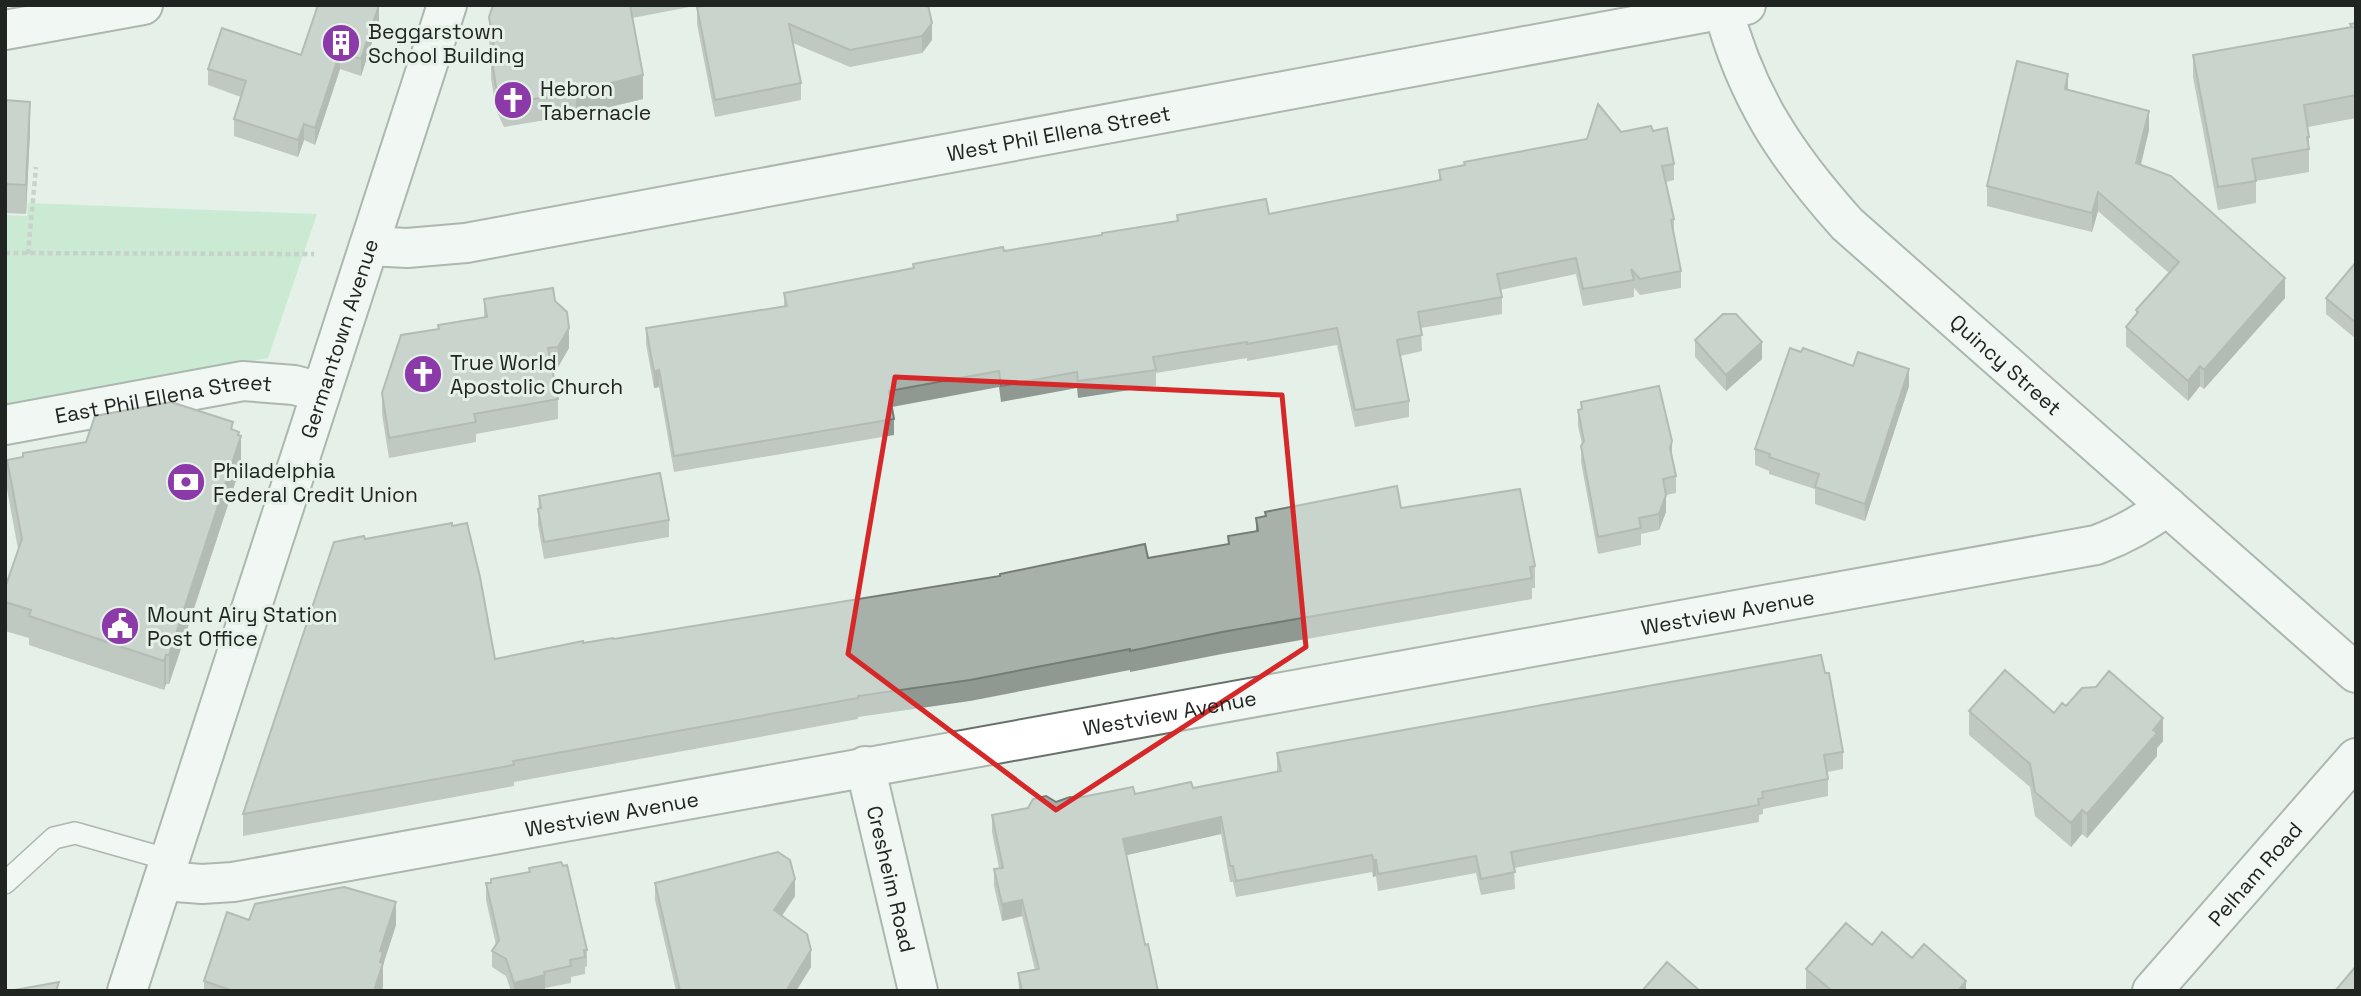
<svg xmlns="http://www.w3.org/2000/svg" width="2361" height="996" font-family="'Space Grotesk',sans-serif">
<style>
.green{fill:#ace3bb}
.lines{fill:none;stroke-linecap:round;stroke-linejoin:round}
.service-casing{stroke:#67716a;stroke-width:24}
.minor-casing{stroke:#67716a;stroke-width:42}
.primary-casing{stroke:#67716a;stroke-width:42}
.path{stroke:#a4ada7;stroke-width:4.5;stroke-dasharray:5 3.5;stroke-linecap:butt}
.service{stroke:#fff;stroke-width:21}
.minor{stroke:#fff;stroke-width:38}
.primary{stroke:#fff;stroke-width:38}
.wall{fill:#909892}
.shaded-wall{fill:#757c77}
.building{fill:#a7b1aa;stroke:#757c77;stroke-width:2}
.marked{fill:none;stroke:#d62828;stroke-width:5;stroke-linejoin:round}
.labels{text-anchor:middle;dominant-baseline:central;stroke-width:6;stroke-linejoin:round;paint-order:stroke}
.poi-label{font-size:21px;fill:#212522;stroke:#e5f0e8;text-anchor:start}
.street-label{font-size:21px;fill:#212522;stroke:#e5f0e8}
</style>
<rect width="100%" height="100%" fill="#e5f0e8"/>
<path class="green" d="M 28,203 L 317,214 L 268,358 L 5,406 L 5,215 L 27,216 Z"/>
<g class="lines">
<g class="service-casing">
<path id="service" d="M 5,883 L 54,838 L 75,833 L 170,860"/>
</g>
<g class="minor-casing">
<g id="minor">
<path id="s1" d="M 1722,5 C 1746,96 1785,155 1847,224 L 2356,673"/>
<path d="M 5,30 L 143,5"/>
<path id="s2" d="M 369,246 L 407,248 L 466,243 L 1746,5"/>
<path id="s3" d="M 5,425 L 243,381 L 294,385 L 321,392"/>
<path id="s4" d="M 865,766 L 918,991"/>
<path id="s5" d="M 163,881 L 202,884 L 233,882 L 2096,545 C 2123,535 2144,524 2167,506"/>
<path id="s6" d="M 2152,991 L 2356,758"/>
</g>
</g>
<g class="primary-casing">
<g id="primary">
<path id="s7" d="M 127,991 L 447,5"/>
</g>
</g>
<path class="path" d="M 5,253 L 314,254
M 28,254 L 36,167"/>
<use href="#service" class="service"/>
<use href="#minor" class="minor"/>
<use href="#primary" class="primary"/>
</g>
<path class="wall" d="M 493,5 L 700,5 L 632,18 L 643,99 L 576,115 L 504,127 L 496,110 L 491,78 L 491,57 L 489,41 L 489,17 Z
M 928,5 L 932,40 L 922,53 L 850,67 L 793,43 L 801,83 L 801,100 L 715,117 L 697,24 L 697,7 Z
M 2355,18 L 2356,118 L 2308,127 L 2309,137 L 2309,172 L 2256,181 L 2256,203 L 2218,210 L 2193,77 L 2193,55 L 2350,27 L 2350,24 L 2355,23 Z
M 379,21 L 361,76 L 340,69 L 315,145 L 304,140 L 298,157 L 234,136 L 234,119 L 241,97 L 208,85 L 208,69 L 301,55 Z
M 2068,90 L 2149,130 L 2141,165 L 2285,298 L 2204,389 L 2200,386 L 2188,401 L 2126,346 L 2126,327 L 2136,314 L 2136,310 L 2169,273 L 2098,211 L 2092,232 L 1987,206 L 1987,186 Z
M 5,100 L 30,131 L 26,214 L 5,213 Z
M 1653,131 L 1674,164 L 1674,180 L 1666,182 L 1674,219 L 1674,236 L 1681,271 L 1681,288 L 1640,295 L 1634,288 L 1634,297 L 1583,306 L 1576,274 L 1500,290 L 1502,297 L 1502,314 L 1421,328 L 1422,351 L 1400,356 L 1409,401 L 1409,417 L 1355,427 L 1337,345 L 1247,361 L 1247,358 L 1156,373 L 1156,386 L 1078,398 L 1077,388 L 1001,402 L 999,387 L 892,407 L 894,419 L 894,435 L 674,472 L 659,387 L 654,388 L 646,344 L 646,328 L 784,306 L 784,293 L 913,268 L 913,264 L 1004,251 L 1102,235 L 1177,221 L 1177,215 L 1269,214 L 1439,180 L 1439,170 L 1464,165 L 1464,162 L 1621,132 Z
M 2356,262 L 2356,339 L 2326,314 L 2326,298 Z
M 484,299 L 555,301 L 569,348 L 558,367 L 552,368 L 558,399 L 558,419 L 476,434 L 476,442 L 389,458 L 382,414 L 382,393 L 438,329 L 438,325 L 484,317 Z
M 1695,340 L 1762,359 L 1726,391 L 1695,357 Z
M 1801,352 L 1909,386 L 1865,521 L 1815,504 L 1815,489 L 1769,474 L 1769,471 L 1755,465 L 1755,449 Z
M 1581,402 L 1672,459 L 1676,476 L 1676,493 L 1666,495 L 1666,512 L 1659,530 L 1641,534 L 1641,545 L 1598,554 L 1581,462 L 1582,444 L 1578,426 L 1578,410 L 1581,409 Z
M 233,429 L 239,435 L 241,465 L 177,661 L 169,684 L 166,684 L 164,690 L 29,645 L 29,638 L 5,631 L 5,588 L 18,549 L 7,489 L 7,460 L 23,457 Z
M 539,496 L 669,520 L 669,537 L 544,559 L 538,525 Z
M 1401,508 L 1535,566 L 1535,588 L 1532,588 L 1532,599 L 1222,654 L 1130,672 L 1130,670 L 970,701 L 858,717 L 858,719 L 514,782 L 514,786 L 243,836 L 243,814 L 365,539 L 452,526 L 495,659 L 583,643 L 614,639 L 1148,558 L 1228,544 L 1228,536 L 1256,532 L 1256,518 L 1265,516 L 1265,512 Z
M 2066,706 L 2163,741 L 2157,748 L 2157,756 L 2087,838 L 2082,834 L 2071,847 L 2035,816 L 2030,787 L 1969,735 L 1969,711 L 2054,713 Z
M 1843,752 L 1843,769 L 1827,772 L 1828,779 L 1828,796 L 1763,809 L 1763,814 L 1759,815 L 1759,822 L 1514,868 L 1515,889 L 1481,895 L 1476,873 L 1378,891 L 1376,876 L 1373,877 L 1372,872 L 1236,897 L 1233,882 L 1230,882 L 1221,834 L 1126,855 L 1145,945 L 1158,991 L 1019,991 L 1018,973 L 1035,970 L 1022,916 L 1002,921 L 994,886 L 994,869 L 999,868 L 992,832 L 992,815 L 1077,798 L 1135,794 L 1193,788 L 1277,772 L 1277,753 Z
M 529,868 L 587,950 L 587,966 L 585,967 L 585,974 L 571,977 L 571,983 L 545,988 L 545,991 L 511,991 L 506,976 L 492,967 L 492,951 L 496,945 L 486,900 L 486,883 L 491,883 L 491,879 L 529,872 Z
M 655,883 L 795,896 L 782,916 L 811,967 L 796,991 L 676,991 L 655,900 Z
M 249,920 L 396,925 L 383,965 L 383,986 L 382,991 L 204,991 L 204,981 Z
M 1872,945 L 1912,958 L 1966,991 L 1806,991 L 1806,969 Z"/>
<path class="shaded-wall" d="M 379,5 L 379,21 L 361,76 L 361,59 Z
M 932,23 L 932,40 L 922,53 L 922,36 Z
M 340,52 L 340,69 L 315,145 L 315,128 Z
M 2068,74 L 2068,94 L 2065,89 Z
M 643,75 L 643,99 L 576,115 L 576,92 Z
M 30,102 L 30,131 L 26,214 L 26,185 Z
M 2149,111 L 2149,130 L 2136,183 L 2136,163 Z
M 304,124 L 304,140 L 298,157 L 298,140 Z
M 2098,192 L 2098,211 L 2092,232 L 2092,213 Z
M 2285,278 L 2285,298 L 2204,389 L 2204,370 Z
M 569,328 L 569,348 L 558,367 L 558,347 Z
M 1762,342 L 1762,359 L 1726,391 L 1726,375 Z
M 2200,366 L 2200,386 L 2188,401 L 2188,381 Z
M 1909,369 L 1909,386 L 1865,521 L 1865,504 Z
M 659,370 L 659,387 L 654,388 L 654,372 Z
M 239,432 L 239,439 L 241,436 L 241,465 L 169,684 L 169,655 Z
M 1672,441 L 1672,458 L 1670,448 Z
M 1666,495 L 1666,512 L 1659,530 L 1659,514 Z
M 166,655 L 166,684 L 164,690 L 164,661 Z
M 2163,718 L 2163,741 L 2157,748 L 2157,756 L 2087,838 L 2087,814 Z
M 2082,810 L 2082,834 L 2071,847 L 2071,823 Z
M 1221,817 L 1221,834 L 1123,856 L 1123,839 Z
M 1373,860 L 1376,860 L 1376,876 L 1373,877 Z
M 795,879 L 795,896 L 774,927 L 774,910 Z
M 1022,900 L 1022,916 L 1002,921 L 1002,904 Z
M 396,902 L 396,925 L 383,965 L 383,986 L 382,991 L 374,991 L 380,951 Z
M 811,950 L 811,967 L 796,991 L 786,991 Z
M 545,975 L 545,991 L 514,991 L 514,983 Z
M 1966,981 L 1966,991 L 1958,991 Z"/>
<path class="building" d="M 318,5 L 379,5 L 361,59 L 340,52 L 315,128 L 304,124 L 298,140 L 234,119 L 246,81 L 208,69 L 222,28 L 301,55 Z
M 493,5 L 630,5 L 643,75 L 576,92 L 504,104 L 496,87 L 491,55 L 495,54 L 489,17 Z
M 708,5 L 928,5 L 932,23 L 922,36 L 850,50 L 789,24 L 801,83 L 715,100 L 697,7 Z
M 2356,23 L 2356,95 L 2304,105 L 2309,137 L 2307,137 L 2309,149 L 2252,159 L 2256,181 L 2218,187 L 2193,55 L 2352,27 L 2350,24 Z
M 2017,61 L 2068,74 L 2065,89 L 2149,111 L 2136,163 L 2171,176 L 2285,278 L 2204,370 L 2200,366 L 2188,381 L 2126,327 L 2138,312 L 2136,310 L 2179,262 L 2098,192 L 2092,213 L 1987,186 Z
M 5,100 L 30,102 L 26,185 L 5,184 Z
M 1598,104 L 1621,132 L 1651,126 L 1653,131 L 1667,128 L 1674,164 L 1662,166 L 1674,219 L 1671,220 L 1681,271 L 1640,279 L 1631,269 L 1634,280 L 1583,289 L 1576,258 L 1497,274 L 1502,297 L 1418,312 L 1422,335 L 1397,340 L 1409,401 L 1355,410 L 1337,328 L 1247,344 L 1247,342 L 1153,357 L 1156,370 L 1078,381 L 1077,372 L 1001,386 L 999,371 L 889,391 L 894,419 L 674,456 L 659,370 L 654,372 L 646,328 L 787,306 L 784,293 L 914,268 L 913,264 L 1003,247 L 1004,251 L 1102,235 L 1102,233 L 1178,221 L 1177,215 L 1266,199 L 1269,214 L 1441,180 L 1439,170 L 1465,165 L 1464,162 L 1587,139 Z
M 2356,262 L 2356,323 L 2326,298 Z
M 553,288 L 555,301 L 567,312 L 569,328 L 558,347 L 548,348 L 558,399 L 474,414 L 476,422 L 389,438 L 382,393 L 401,335 L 439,329 L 438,325 L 487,317 L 484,299 Z
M 1723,314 L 1736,314 L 1762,342 L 1726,375 L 1695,340 Z
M 1790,348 L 1801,352 L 1803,348 L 1853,366 L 1858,352 L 1909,369 L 1865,504 L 1815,487 L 1819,474 L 1769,457 L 1770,454 L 1755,449 Z
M 1659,386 L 1672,441 L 1670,448 L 1676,476 L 1663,479 L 1666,495 L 1659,514 L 1639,518 L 1641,528 L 1598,537 L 1581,446 L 1584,441 L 1578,410 L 1582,409 L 1581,402 Z
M 171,402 L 233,422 L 231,429 L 239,432 L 238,435 L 241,436 L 169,655 L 166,655 L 164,661 L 29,616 L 31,610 L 5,602 L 5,588 L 22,539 L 7,460 L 23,457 L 23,453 L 86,442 L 95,416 Z
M 660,473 L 669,520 L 544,542 L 538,509 L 541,508 L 539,496 Z
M 1397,486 L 1401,508 L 1520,489 L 1535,566 L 1530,567 L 1532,578 L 1222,632 L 1130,651 L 1130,649 L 970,680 L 858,696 L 858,698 L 513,761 L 514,765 L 243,814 L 334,542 L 364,536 L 365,539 L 452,523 L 452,526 L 467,523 L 480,577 L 495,659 L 583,641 L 583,643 L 613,638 L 614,639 L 1000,576 L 1000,574 L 1145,544 L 1148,558 L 1229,544 L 1228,536 L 1258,531 L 1256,518 L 1266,516 L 1265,512 Z
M 1821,655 L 1825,673 L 1829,673 L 1843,752 L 1824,755 L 1828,779 L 1762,792 L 1763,798 L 1758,799 L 1759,805 L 1511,852 L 1515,872 L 1481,879 L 1476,856 L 1378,874 L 1376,860 L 1373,860 L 1372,855 L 1236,881 L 1233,866 L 1230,866 L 1221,817 L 1123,839 L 1145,945 L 1148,944 L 1158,991 L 1022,991 L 1018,973 L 1039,969 L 1022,900 L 1002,904 L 994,869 L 1003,868 L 992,815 L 1028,808 L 1033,799 L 1046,796 L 1056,802 L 1070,797 L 1077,798 L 1133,787 L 1135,794 L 1191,782 L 1193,788 L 1281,771 L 1277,753 L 1281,752 Z
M 2005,670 L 2054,713 L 2062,703 L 2066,706 L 2082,688 L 2096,687 L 2109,671 L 2163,718 L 2153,730 L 2157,733 L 2087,814 L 2082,810 L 2071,823 L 2035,792 L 2030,764 L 1969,711 Z
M 778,852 L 790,860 L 795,879 L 774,910 L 807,934 L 811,950 L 786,991 L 680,991 L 655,883 Z
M 561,862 L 563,866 L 567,865 L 587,950 L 584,950 L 585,957 L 570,960 L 571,966 L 544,972 L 545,975 L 514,983 L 506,959 L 492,951 L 499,940 L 486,883 L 491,883 L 491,879 L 530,872 L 529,868 Z
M 344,887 L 396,902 L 380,951 L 383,952 L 380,962 L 383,963 L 374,991 L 233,991 L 204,981 L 227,912 L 249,920 L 255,904 Z
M 1846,923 L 1872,945 L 1882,932 L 1912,958 L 1924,944 L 1966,981 L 1958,991 L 1832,991 L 1806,969 Z
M 1667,962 L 1700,991 L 1642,991 Z
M 2356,966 L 2356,991 L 2335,991 Z
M 59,982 L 56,991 L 9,991 Z"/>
<path d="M0 0H2361V996H0ZM 895,377 L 1282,395 L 1306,647 L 1056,810 L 848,654 Z" fill="#e5f0e8" fill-opacity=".55" fill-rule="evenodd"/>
<path class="marked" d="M 895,377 L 1282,395 L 1306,647 L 1056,810 L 848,654 Z"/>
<defs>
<g id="building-disc" transform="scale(2.0125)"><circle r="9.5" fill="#8c3aa9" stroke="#e5f0e8"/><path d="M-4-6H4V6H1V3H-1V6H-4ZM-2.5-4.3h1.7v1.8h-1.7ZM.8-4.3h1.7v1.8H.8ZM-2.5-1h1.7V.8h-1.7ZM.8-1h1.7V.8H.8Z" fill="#fff"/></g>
<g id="church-disc" transform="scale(2.0125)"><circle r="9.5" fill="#8c3aa9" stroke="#e5f0e8"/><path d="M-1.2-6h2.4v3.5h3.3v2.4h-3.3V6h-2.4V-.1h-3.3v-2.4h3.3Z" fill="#fff"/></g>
<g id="bank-disc" transform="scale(2.0125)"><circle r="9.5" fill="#8c3aa9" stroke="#e5f0e8"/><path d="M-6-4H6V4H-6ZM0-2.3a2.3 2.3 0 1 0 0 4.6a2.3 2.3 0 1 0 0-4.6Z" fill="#fff"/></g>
<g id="civic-disc" transform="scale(2.0125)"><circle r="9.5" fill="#8c3aa9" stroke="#e5f0e8"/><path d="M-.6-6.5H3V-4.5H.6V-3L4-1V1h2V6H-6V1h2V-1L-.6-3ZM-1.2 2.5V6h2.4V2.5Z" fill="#fff"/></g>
</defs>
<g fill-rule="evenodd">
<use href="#building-disc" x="341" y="43"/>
<use href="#church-disc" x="513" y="100"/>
<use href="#church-disc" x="423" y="374"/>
<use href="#bank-disc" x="186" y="482"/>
<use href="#civic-disc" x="120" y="626"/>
</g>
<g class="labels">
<g class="poi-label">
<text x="368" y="31">Beggarstown<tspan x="368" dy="24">School Building</tspan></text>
<text x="540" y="88">Hebron<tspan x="540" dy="24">Tabernacle</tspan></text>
<text x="450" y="362">True World<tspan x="450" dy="24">Apostolic Church</tspan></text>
<text x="213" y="470">Philadelphia<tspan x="213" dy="24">Federal Credit Union</tspan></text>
<text x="147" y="614">Mount Airy Station<tspan x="147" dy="24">Post Office</tspan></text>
</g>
<g class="street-label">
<text stroke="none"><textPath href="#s2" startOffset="700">West Phil Ellena Street</textPath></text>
<text stroke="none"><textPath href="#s7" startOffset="686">Germantown Avenue</textPath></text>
<text stroke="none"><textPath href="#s1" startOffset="467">Quincy Street</textPath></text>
<text stroke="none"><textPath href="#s3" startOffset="161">East Phil Ellena Street</textPath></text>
<text stroke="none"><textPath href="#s5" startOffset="1589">Westview Avenue</textPath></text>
<text stroke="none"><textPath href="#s5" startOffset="1022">Westview Avenue</textPath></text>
<text stroke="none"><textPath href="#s5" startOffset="455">Westview Avenue</textPath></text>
<text stroke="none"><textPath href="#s6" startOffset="156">Pelham Road</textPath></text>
<text stroke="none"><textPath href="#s4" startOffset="116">Cresheim Road</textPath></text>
</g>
</g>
<rect width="2361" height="996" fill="none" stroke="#212522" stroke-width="14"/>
</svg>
